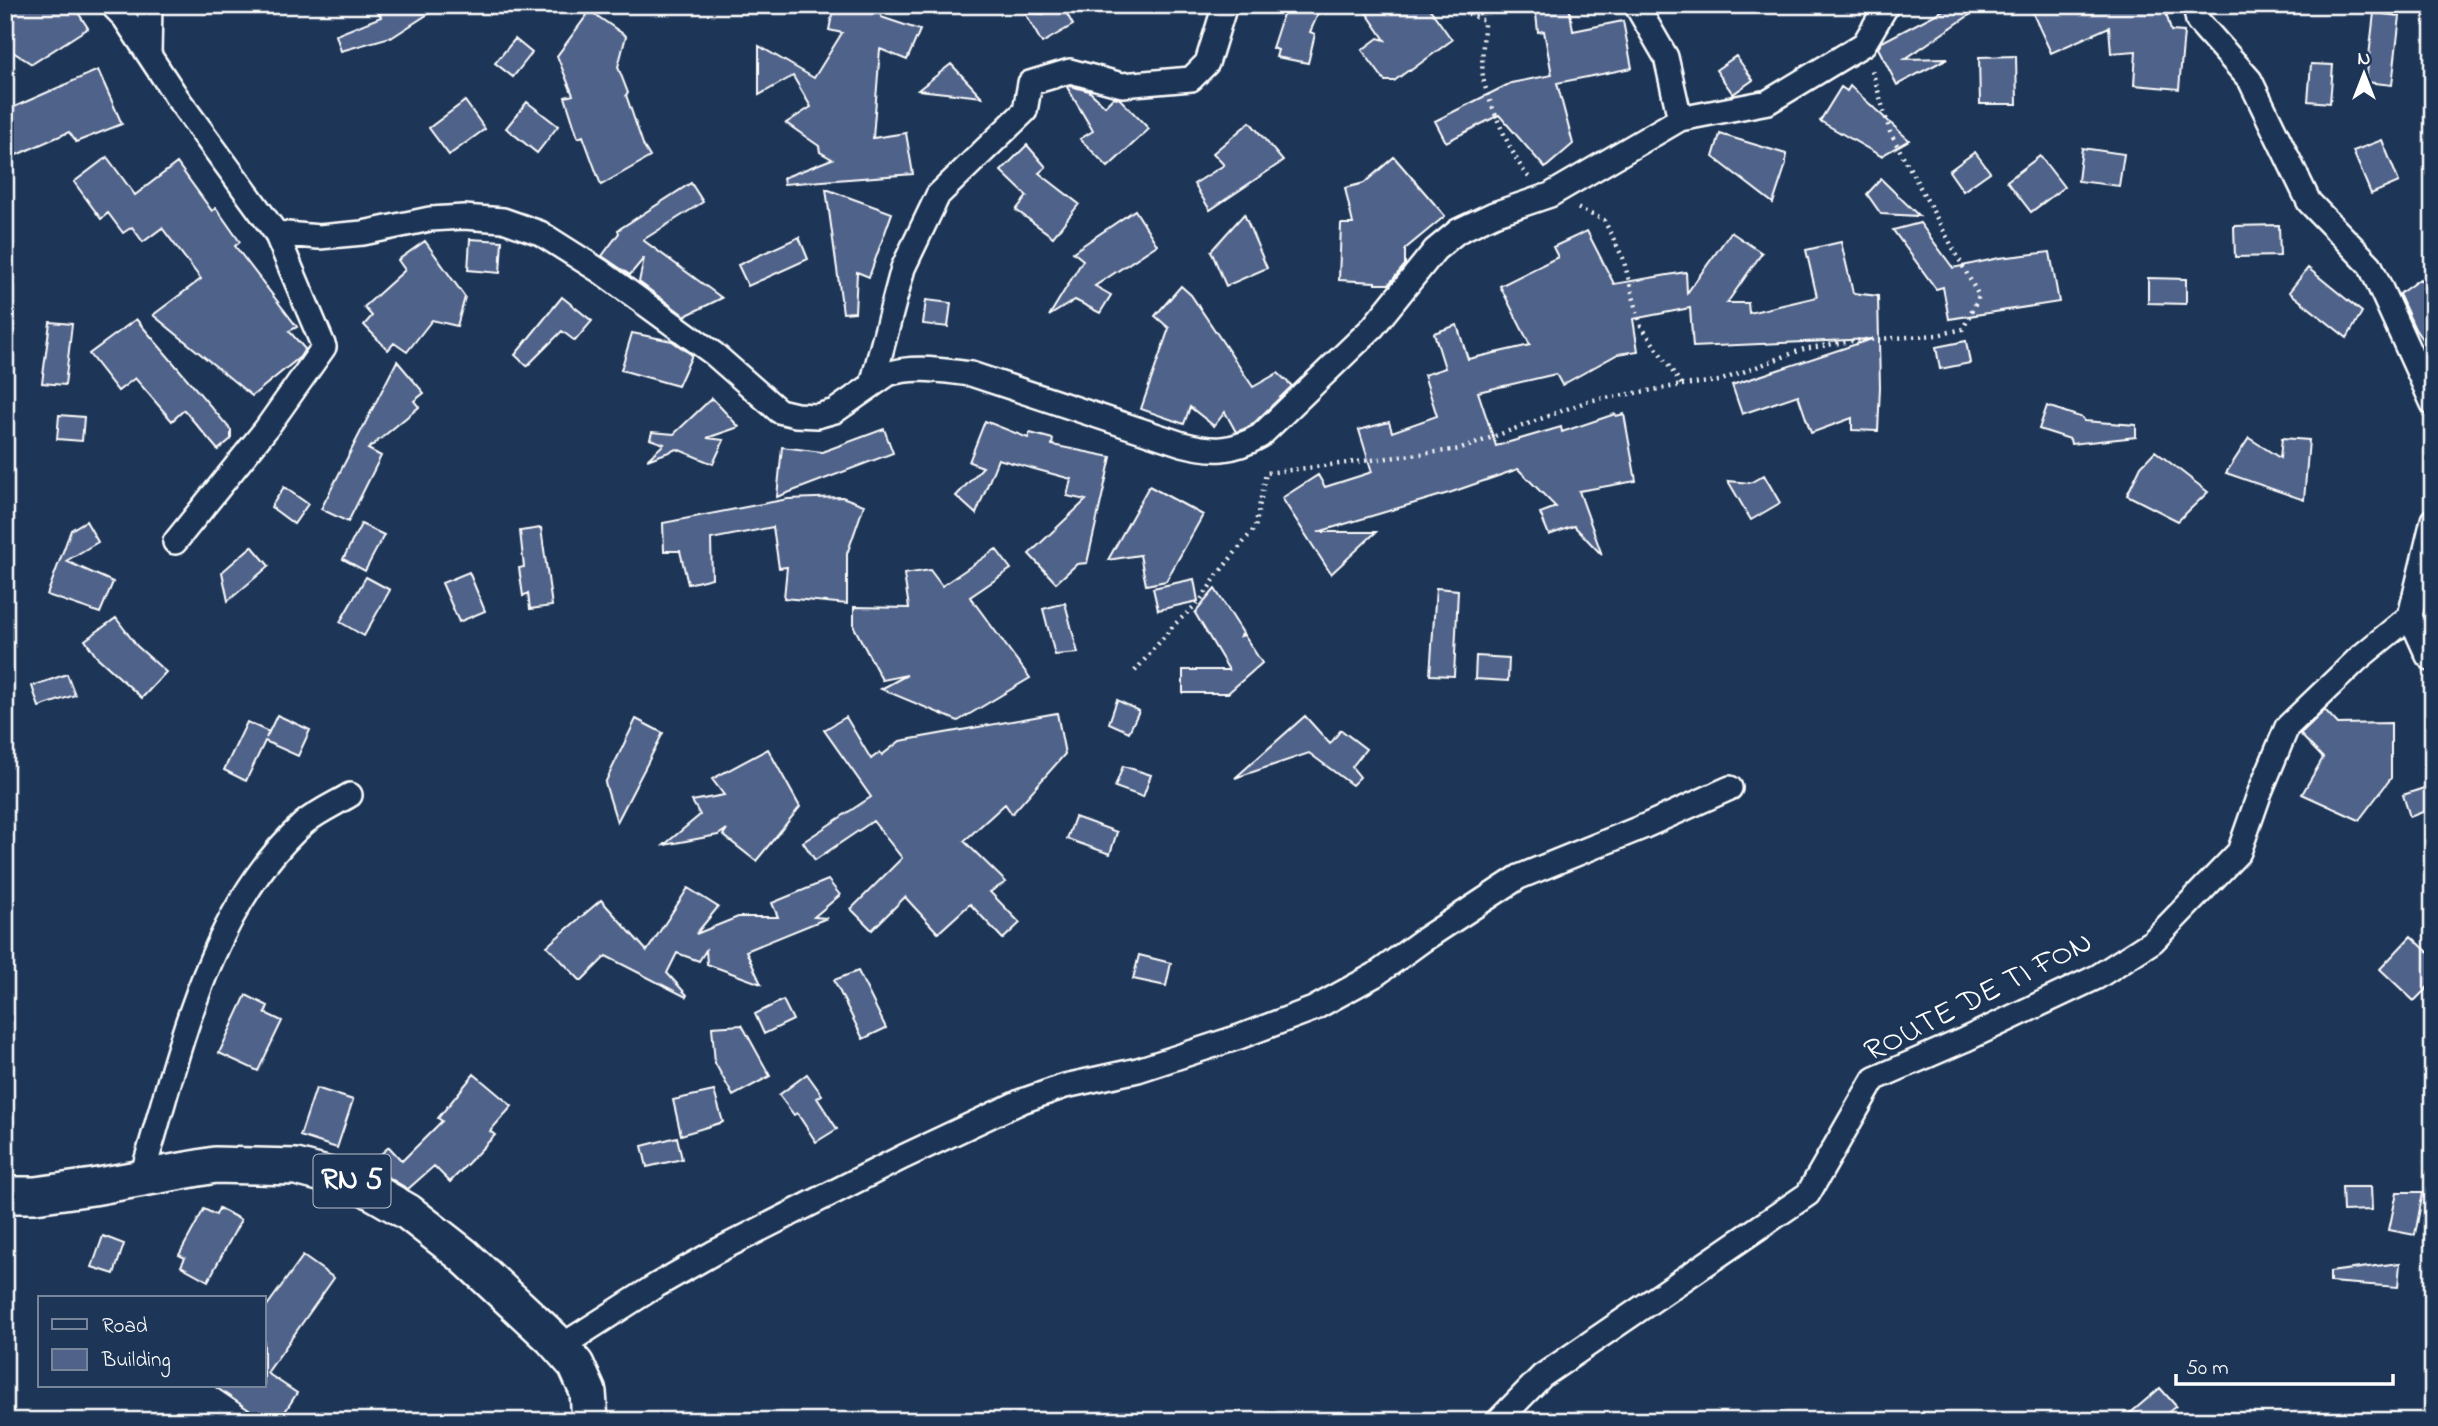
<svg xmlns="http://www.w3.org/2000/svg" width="2438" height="1426" font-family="'Indie Flower',sans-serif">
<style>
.building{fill:#506289;stroke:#fff;stroke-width:2}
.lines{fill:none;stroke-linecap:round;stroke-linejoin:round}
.street-casing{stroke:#fff;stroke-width:28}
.primary-casing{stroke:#fff;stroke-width:40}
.path{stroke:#fff;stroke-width:4.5;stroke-dasharray:2 5;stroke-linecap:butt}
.street{stroke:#1d3557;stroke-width:23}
.primary{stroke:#1d3557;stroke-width:35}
.labels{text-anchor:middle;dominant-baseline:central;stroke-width:5;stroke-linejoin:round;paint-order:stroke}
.shield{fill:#1d3557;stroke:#bbc2cd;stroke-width:2}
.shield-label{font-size:30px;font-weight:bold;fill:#fff}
.street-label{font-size:32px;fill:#fff;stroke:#1d3557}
</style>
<rect width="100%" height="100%" fill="#1d3557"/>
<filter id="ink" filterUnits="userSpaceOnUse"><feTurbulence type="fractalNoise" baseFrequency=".0143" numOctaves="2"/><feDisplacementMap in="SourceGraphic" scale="14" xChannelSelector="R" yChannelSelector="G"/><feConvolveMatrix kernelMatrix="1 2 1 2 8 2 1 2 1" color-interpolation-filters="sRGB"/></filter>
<g filter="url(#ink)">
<path class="building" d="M 5,5 L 73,5 L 88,28 L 32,64 L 5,47 Z
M 376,5 L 442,5 L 391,38 L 390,37 L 341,51 L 336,35 L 381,17 Z
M 834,5 L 881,14 L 881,17 L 920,30 L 907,60 L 880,49 L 873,138 L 906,133 L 913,174 L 784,184 L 783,178 L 832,159 L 820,152 L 819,146 L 786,123 L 811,107 L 793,76 L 759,95 L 759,46 L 814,78 L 842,33 L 829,30 Z
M 1049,5 L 1062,5 L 1073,25 L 1042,43 L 1025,13 L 1044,14 Z
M 1286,5 L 1297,5 L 1318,14 L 1310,32 L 1315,34 L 1308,63 L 1276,57 L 1278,50 L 1272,48 Z
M 1361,5 L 1427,5 L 1452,40 L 1410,71 L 1409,70 L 1394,81 L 1385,81 L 1362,50 L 1378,38 L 1385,40 Z
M 1535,5 L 1569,5 L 1573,31 L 1623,21 L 1632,68 L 1557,83 L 1573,144 L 1545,168 L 1499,115 L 1446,142 L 1435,121 L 1511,83 L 1552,75 L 1544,31 L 1538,32 Z
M 1953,5 L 1974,5 L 1977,10 L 1905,59 L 1948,58 L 1897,85 L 1878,48 L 1882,42 Z
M 2029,5 L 2164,5 L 2171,31 L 2184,32 L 2179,89 L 2134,85 L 2136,51 L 2111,53 L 2109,27 L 2051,53 Z
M 590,11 L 626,36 L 618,67 L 628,93 L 626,95 L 644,147 L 650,157 L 601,185 L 583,136 L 578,138 L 565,97 L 573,95 L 557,56 Z
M 2374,13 L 2400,16 L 2392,85 L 2366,82 Z
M 515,39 L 532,53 L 513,77 L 495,63 Z
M 1736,56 L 1753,80 L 1733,94 L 1716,70 Z
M 2016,56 L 2017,104 L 1980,104 L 1979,57 Z
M 951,64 L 982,97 L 918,90 Z
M 2311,64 L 2333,65 L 2330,103 L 2308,101 Z
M 98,70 L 122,124 L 76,142 L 69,132 L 5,160 L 5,111 Z
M 1070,86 L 1089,91 L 1105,106 L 1114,97 L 1120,99 L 1149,129 L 1108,167 L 1080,139 L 1093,131 L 1067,87 Z
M 1850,86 L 1909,140 L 1881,156 L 1820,121 L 1841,87 L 1847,91 Z
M 465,101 L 485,129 L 449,155 L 429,128 Z
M 527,102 L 558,126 L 537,153 L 506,128 Z
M 1250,122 L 1283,161 L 1210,210 L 1194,184 L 1224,165 L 1213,153 Z
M 1720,134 L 1786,154 L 1786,164 L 1773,203 L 1713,157 Z
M 2382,140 L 2399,182 L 2371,194 L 2353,151 Z
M 1027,145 L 1046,167 L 1039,173 L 1079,204 L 1053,237 L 1016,210 L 1027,196 L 1001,171 Z
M 2082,148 L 2124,154 L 2119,186 L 2078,181 Z
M 1975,152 L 1990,172 L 1963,191 L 1949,171 Z
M 2040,156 L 2064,187 L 2031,212 L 2007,181 Z
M 107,157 L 135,195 L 177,163 L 212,211 L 216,208 L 240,242 L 235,246 L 297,327 L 289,331 L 305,349 L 300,357 L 252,396 L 153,315 L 201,279 L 162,228 L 143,242 L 132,227 L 123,233 L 108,213 L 101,219 L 74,182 Z
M 1394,157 L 1445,216 L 1405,249 L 1405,265 L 1389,284 L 1375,284 L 1375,282 L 1339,280 L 1341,224 L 1353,224 L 1345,188 L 1364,183 Z
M 1881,179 L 1919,216 L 1881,214 L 1867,194 Z
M 691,183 L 703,202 L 643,240 L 722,298 L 685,316 L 639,282 L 644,258 L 630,275 L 602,256 L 619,233 L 618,230 Z
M 826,189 L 892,213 L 869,277 L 857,272 L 855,312 L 843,313 Z
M 1135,210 L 1157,245 L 1095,286 L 1111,295 L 1100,313 L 1075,300 L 1049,316 L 1083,260 L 1073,252 Z
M 1244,214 L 1267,268 L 1226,286 L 1211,251 Z
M 1920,223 L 1953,268 L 1999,258 L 2050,252 L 2059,302 L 1949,319 L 1943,287 L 1936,289 L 1893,230 Z
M 2279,225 L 2280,256 L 2235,257 L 2234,226 Z
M 1587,231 L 1614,284 L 1686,272 L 1687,293 L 1731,232 L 1762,253 L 1727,303 L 1748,303 L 1749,313 L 1817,297 L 1806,250 L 1841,242 L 1853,293 L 1878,296 L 1880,387 L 1878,431 L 1852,430 L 1852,418 L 1811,433 L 1798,395 L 1742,414 L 1732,385 L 1872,339 L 1693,347 L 1690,308 L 1633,319 L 1638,351 L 1618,354 L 1562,385 L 1556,374 L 1478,392 L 1496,446 L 1561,427 L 1562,432 L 1615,414 L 1616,416 L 1624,414 L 1636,481 L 1579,491 L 1602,555 L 1574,526 L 1549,535 L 1540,513 L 1556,507 L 1518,469 L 1452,492 L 1318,532 L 1376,532 L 1331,574 L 1282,498 L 1318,475 L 1325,487 L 1372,472 L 1359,430 L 1389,422 L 1392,432 L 1437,416 L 1424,375 L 1445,368 L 1434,333 L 1457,325 L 1468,359 L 1530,345 L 1500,286 L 1558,257 L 1553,247 Z
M 799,237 L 808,259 L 748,286 L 738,265 Z
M 470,239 L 502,241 L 500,273 L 468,270 Z
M 425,241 L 465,297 L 457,326 L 432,320 L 407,352 L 394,343 L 388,350 L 364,325 L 372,316 L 364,307 L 405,270 L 398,260 Z
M 2308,268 L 2362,312 L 2347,338 L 2289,292 Z
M 2148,278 L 2186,279 L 2186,304 L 2148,303 Z
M 2420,279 L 2433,297 L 2433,355 L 2415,329 L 2399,294 Z
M 1181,286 L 1191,295 L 1253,387 L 1278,373 L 1292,386 L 1252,425 L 1244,429 L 1236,432 L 1225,412 L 1214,426 L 1190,407 L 1184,424 L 1141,409 L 1169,328 L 1155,316 Z
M 562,297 L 592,321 L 575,341 L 562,331 L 527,366 L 515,355 Z
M 926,300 L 951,303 L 948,327 L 923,324 Z
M 136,319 L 231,430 L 231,439 L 218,450 L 184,410 L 172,421 L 135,378 L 118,391 L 89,354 Z
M 50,322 L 72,324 L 65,385 L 42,383 Z
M 632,333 L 672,341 L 692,355 L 678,386 L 621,370 Z
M 1966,341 L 1970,363 L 1940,369 L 1936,347 Z
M 397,361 L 424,393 L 414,401 L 419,407 L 368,449 L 381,456 L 348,522 L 321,509 Z
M 712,398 L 739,427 L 707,438 L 724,440 L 713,464 L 677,449 L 647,460 L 664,444 L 650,439 L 652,432 L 674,434 Z
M 2047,406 L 2083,418 L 2084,421 L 2136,425 L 2136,437 L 2071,444 L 2070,439 L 2039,429 Z
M 59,415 L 84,417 L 82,441 L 57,439 Z
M 985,421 L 1028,438 L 1030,433 L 1053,439 L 1052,445 L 1111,457 L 1087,563 L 1077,564 L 1056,583 L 1029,554 L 1086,500 L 1067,496 L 1071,479 L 998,459 L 976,514 L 956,496 L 983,467 L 969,462 Z
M 884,429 L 893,453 L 777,497 L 782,447 L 822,452 Z
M 2249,438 L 2280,458 L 2282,438 L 2309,440 L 2304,500 L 2226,473 Z
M 2155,451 L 2208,492 L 2178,521 L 2127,495 L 2141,466 Z
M 1764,475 L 1780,503 L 1751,520 L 1728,481 L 1750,483 Z
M 1149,486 L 1203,515 L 1166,581 L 1146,585 L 1140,555 L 1108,560 Z
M 284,487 L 308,504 L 294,524 L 271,507 Z
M 842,497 L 864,505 L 847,554 L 847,604 L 784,598 L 787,567 L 779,568 L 773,527 L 711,539 L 712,578 L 688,584 L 680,551 L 664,551 L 663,523 L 788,499 Z
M 86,521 L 98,542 L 66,561 L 113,582 L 100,613 L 47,595 L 71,530 Z
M 361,524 L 384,535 L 365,571 L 343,559 Z
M 541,528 L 552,606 L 530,609 L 528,593 L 523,596 L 519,568 L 524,567 L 520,531 Z
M 252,546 L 269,566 L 228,601 L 222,572 Z
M 996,549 L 1011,569 L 970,597 L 1030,678 L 958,721 L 881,689 L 907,675 L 882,680 L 854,627 L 854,607 L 909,608 L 904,574 L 930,570 L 942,586 Z
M 469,572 L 485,611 L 459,622 L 442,583 Z
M 366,577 L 390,590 L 364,636 L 340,622 Z
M 1194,579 L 1198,601 L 1158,610 L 1153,588 Z
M 1436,588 L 1458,590 L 1454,676 L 1430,675 Z
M 1215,589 L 1243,633 L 1241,636 L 1244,635 L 1262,663 L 1228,693 L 1183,693 L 1183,670 L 1229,670 L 1195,613 Z
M 1065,603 L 1078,653 L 1055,655 L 1043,609 Z
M 116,618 L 137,646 L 166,672 L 142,698 L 96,656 L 85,640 Z
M 1476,656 L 1509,658 L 1508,681 L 1475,679 Z
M 67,674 L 75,695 L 39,707 L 32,686 Z
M 1117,700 L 1139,711 L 1129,732 L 1109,723 Z
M 2325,710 L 2338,724 L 2391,723 L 2391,778 L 2359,820 L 2302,794 L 2323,758 L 2300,734 Z
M 1057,713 L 1065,754 L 1012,814 L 1005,804 L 964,841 L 1006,882 L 990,892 L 1020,923 L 1003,939 L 970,904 L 938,933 L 905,897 L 872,930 L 851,909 L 902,858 L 873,821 L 815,860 L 803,842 L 871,797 L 824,730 L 846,717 L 871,759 L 880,752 L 882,755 L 900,741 Z
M 277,715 L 310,730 L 298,756 L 265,741 L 246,781 L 224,770 L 247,722 L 269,732 L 266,738 Z
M 1305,716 L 1330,744 L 1341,730 L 1366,749 L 1352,767 L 1360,777 L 1352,785 L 1309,753 L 1235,778 Z
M 636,719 L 663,733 L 617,822 L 605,783 Z
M 768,749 L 800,807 L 756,861 L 723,835 L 727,829 L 718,835 L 664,845 L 700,815 L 692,801 L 724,795 L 712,779 Z
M 1123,766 L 1151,775 L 1143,797 L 1115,787 Z
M 2433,785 L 2433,808 L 2410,817 L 2403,795 Z
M 1075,817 L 1117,832 L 1110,854 L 1067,839 Z
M 828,880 L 840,895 L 814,917 L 827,918 L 746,951 L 761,984 L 707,964 L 706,950 L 699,961 L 677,953 L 667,973 L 687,995 L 686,997 L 606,956 L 581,981 L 547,946 L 601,900 L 647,951 L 688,888 L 718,907 L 696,934 L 738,917 L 778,917 L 772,903 Z
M 2411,936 L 2433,957 L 2433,982 L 2414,1001 L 2380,969 Z
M 1139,955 L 1171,963 L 1166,986 L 1133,979 Z
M 858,971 L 886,1028 L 863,1039 L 834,980 Z
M 246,995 L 268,1006 L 265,1013 L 282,1021 L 258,1071 L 219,1053 Z
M 783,1000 L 793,1020 L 764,1034 L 755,1014 Z
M 742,1025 L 770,1076 L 733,1096 L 715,1063 L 712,1027 Z
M 474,1074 L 512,1106 L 490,1131 L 495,1135 L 450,1182 L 434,1166 L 408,1189 L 368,1165 L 389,1147 L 402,1161 L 442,1121 L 438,1118 Z
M 807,1074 L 822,1095 L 817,1098 L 837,1129 L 816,1142 L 797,1113 L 794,1115 L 779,1095 Z
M 316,1088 L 353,1100 L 337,1148 L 300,1136 Z
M 714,1091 L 723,1122 L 681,1135 L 673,1100 Z
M 677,1137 L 682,1159 L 647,1167 L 642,1146 Z
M 2342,1187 L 2371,1187 L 2372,1210 L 2343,1211 Z
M 2397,1192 L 2423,1192 L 2415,1235 L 2389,1230 Z
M 219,1208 L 241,1220 L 208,1281 L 181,1266 L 185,1258 L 179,1255 L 204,1209 L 216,1215 Z
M 103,1236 L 124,1244 L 114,1274 L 92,1267 Z
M 303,1256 L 334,1278 L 267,1373 L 297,1393 L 279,1421 L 265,1421 L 214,1386 L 264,1386 L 264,1310 Z
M 2400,1263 L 2398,1287 L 2330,1282 L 2330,1272 Z
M 2160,1388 L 2176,1406 L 2158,1421 L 2121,1421 Z"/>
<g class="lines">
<g class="street-casing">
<path id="street" d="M 112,5 L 124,17 L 178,99 L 276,233 L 319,237 L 363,233 L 430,219 L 464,217 L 503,220 L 540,233 L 600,271 L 714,354 L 779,411 L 796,415 L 817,416 L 835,411 L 888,374 C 914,365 944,371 971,374 L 1182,444 C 1213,452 1232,452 1260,436 L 1373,327 L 1435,250 L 1458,231 L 1494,214 L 1550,195 L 1680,119 L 1768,102 L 1864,44 L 1887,5
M 1636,5 L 1666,57 L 1680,119
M 2195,5 L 2198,21 L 2250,80 L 2309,202 L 2370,265 L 2433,404
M 149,55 L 150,5
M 872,385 L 903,268 L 938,195 L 1025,111 L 1030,83 L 1070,71 L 1122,85 L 1191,79 L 1207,63 L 1225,5
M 2433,520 L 2410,616 L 2428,656 L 2433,660
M 175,542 L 266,429 L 324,347 L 276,233
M 141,1179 C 178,1058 206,911 304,823 C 317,812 335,804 350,795
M 560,1347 L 657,1285 L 715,1252 L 903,1157 L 1022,1101 L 1065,1086 L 1138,1070 L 1239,1037 L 1313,1009 L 1375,975 L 1423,940 L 1519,877 L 1645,826 L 1730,788
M 1498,1421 L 1542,1376 L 1808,1194 L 1874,1079 L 1964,1040 L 2097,977 L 2153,941 L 2239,852 L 2260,792 L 2287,727 L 2359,658 L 2410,616"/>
</g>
<g class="primary-casing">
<path id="primary" d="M 5,1195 L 35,1195 L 93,1187 L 215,1165 L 296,1167 L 358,1183 L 408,1212 L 463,1255 L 552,1338 L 576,1365 L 588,1392 L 590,1421"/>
</g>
<path class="path" d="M 1449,5 L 1484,21 C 1484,39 1481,59 1483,77 C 1485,95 1516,166 1529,177
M 1682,385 L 1719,381 L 1804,349 L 1851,341 L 1937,335 L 1963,329 L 1979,296 L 1890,132 L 1872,70
M 1135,671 L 1174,625 L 1200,601 L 1218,574 L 1255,528 L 1266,473 L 1461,449 L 1588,401 L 1682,385 L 1641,326 L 1623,258 L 1604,220 L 1577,208"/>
<use href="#street" class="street"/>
<use href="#primary" class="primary"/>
</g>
</g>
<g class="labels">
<rect class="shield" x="313.5" y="1154.5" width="77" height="53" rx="5"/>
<g class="shield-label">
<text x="352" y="1181">RN 5</text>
</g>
<g class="street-label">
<text transform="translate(1979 998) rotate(-27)">ROUTE DE TI FON</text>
</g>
</g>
<rect width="2438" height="1426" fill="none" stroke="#1d3557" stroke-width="28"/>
<rect x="14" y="14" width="2410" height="1398" fill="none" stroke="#fff" stroke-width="2.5" filter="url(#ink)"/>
<rect x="38" y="1296" width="228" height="91" fill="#1d3557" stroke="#77869a" stroke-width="2"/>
<rect x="52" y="1319" width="35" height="10" fill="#1d3557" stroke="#77869a" stroke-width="2"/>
<text x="102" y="1332" font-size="21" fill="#ffffff">Road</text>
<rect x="52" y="1349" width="35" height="21" fill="#506289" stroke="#77869a" stroke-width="2"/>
<text x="102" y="1366" font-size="21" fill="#ffffff">Building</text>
<g transform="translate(2364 74)" stroke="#1d3557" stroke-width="5" paint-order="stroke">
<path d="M0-5L12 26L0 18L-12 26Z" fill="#ffffff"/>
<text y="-10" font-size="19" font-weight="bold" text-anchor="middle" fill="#ffffff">N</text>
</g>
<path d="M2176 1374v10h217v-10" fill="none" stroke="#ffffff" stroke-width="3.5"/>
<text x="2186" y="1374" font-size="21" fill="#ffffff" stroke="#1d3557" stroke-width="5" paint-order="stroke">50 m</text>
</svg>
